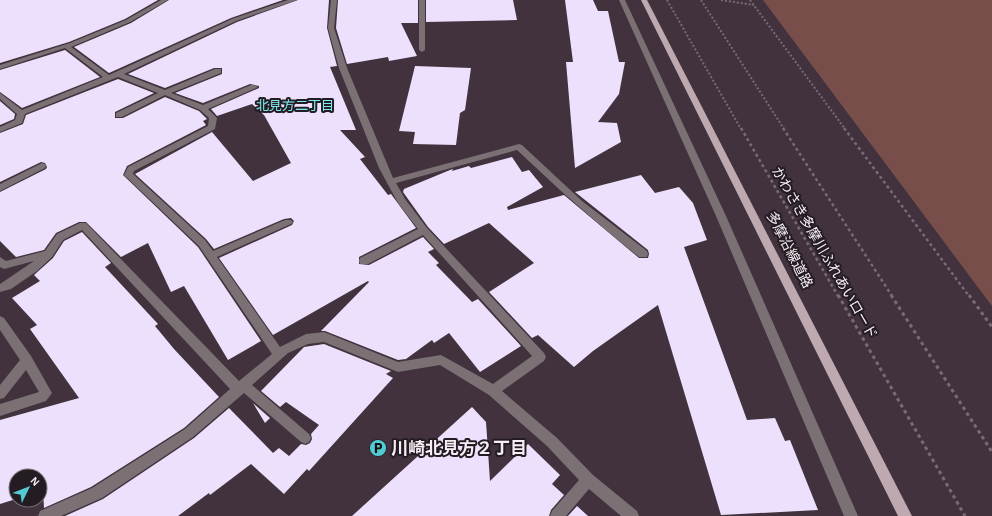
<svg xmlns="http://www.w3.org/2000/svg" width="992" height="516" font-family="'Alegreya Sans','Noto Sans JP',sans-serif">
<style>
.green{fill:#784e4a}
.building{fill:#ede0fc}
.lines{fill:none;stroke-linecap:round;stroke-linejoin:round}
.path-far2{stroke:#786b76;stroke-width:2;stroke-dasharray:2 2;stroke-linecap:butt}
.path-far1{stroke:#786b76;stroke-width:2.5;stroke-dasharray:3 3;stroke-linecap:butt}
.path{stroke:#786b76;stroke-width:3;stroke-dasharray:3.5 3.5;stroke-linecap:butt}
.minor{fill:#7b7174;fill-rule:evenodd}
.major{fill:#bda9af;fill-rule:evenodd}
.labels{text-anchor:middle;dominant-baseline:central;stroke-width:4;stroke-linejoin:round;paint-order:stroke}
.far-neighbourhood-label{font-size:13px;fill:#7feaf0;stroke:#231c22}
.street-label{font-size:14px;fill:#f7edf5;stroke:#231c22}
.near-poi-label{font-size:17px;font-weight:bold;fill:#f7edf5;stroke:#231c22;text-anchor:start}
</style>
<rect width="100%" height="100%" fill="#41323e"/>
<path class="green" d="M 763,0 L 992,0 L 992,306 Z"/>
<path class="building" d="M 0,0 L 158,0 L 125,19 L 69,42 L 0,63 Z
M 169,0 L 283,0 L 231,18 L 109,73 L 74,47 L 131,23 Z
M 298,0 L 329,0 L 327,28 L 337,66 L 330,67 L 356,130 L 340,130 L 365,157 L 360,159 L 388,195 L 391,194 L 416,228 L 359,257 L 359,264 L 369,265 L 423,237 L 434,249 L 428,252 L 439,263 L 436,265 L 472,302 L 478,299 L 521,346 L 480,372 L 449,333 L 434,343 L 432,340 L 406,359 L 398,360 L 325,331 L 321,331 L 369,282 L 368,281 L 273,335 L 219,258 L 292,225 L 294,221 L 291,218 L 284,219 L 214,249 L 206,239 L 135,174 L 212,132 L 253,181 L 291,163 L 264,115 L 252,104 L 217,116 L 211,109 L 259,88 L 259,86 L 250,84 L 203,103 L 175,93 L 222,74 L 222,68 L 214,68 L 165,88 L 128,74 L 237,22 Z
M 338,0 L 418,0 L 418,23 L 401,23 L 417,56 L 389,61 L 388,57 L 347,64 L 336,28 Z
M 426,0 L 513,0 L 517,20 L 426,22 Z
M 565,0 L 593,0 L 598,11 L 608,11 L 619,62 L 625,62 L 619,94 L 598,122 L 617,123 L 621,142 L 575,168 L 566,62 L 573,62 Z
M 65,50 L 100,77 L 22,108 L 0,92 L 0,70 Z
M 415,66 L 471,68 L 465,110 L 460,113 L 456,145 L 413,144 L 415,132 L 399,131 Z
M 118,79 L 154,93 L 115,112 L 115,118 L 123,118 L 165,97 L 199,111 L 207,119 L 203,121 L 206,125 L 127,166 L 123,175 L 198,247 L 261,341 L 228,360 L 184,286 L 171,292 L 148,243 L 121,257 L 86,222 L 79,222 L 56,233 L 44,250 L 16,257 L 0,241 L 0,192 L 46,169 L 47,167 L 45,163 L 41,162 L 0,182 L 0,133 L 23,124 L 26,115 Z
M 0,101 L 15,114 L 14,119 L 0,125 Z
M 512,157 L 522,172 L 529,170 L 543,187 L 507,207 L 508,210 L 564,195 L 639,258 L 648,258 L 649,254 L 648,250 L 575,192 L 641,175 L 655,193 L 679,187 L 693,203 L 707,240 L 684,247 L 747,420 L 775,418 L 785,441 L 790,440 L 818,510 L 721,515 L 658,305 L 593,351 L 574,367 L 538,335 L 532,338 L 489,292 L 534,263 L 489,223 L 444,244 L 428,227 L 403,192 L 404,189 L 450,170 L 453,169 L 452,171 L 469,166 L 471,168 Z
M 82,232 L 111,263 L 105,267 L 158,324 L 155,326 L 174,349 L 219,397 L 184,428 L 91,487 L 44,508 L 43,490 L 40,491 L 40,476 L 16,476 L 16,499 L 0,504 L 0,420 L 79,398 L 30,329 L 37,325 L 12,298 L 40,281 L 34,275 L 53,258 L 64,241 Z
M 324,344 L 391,371 L 386,374 L 393,378 L 309,471 L 307,469 L 284,494 L 251,464 L 210,495 L 209,493 L 178,516 L 65,516 L 103,499 L 194,438 L 229,408 L 273,453 L 279,448 L 289,456 L 301,444 L 306,445 L 310,443 L 312,439 L 311,434 L 319,425 L 286,402 L 280,407 L 261,391 L 304,347 Z
M 253,403 L 270,418 L 265,423 Z
M 472,407 L 486,422 L 490,481 L 528,444 L 560,475 L 552,484 L 564,495 L 551,510 L 549,516 L 352,516 Z
M 577,506 L 588,516 L 568,516 Z"/>
<g class="lines">
<path class="path-far2" d="M 667,0 L 741,129
M 701,0 L 784,129
M 721,0 L 754,5
M 750,0 L 845,129"/>
<path class="path-far1" d="M 741,128 L 838,296
M 783,128 L 892,296
M 844,128 L 969,296"/>
<path class="path" d="M 838,295 L 965,516
M 891,295 L 992,452
M 969,295 L 992,327"/>
<path class="minor" d="M 161,0 L 168,0 L 130,22 L 71,47 L 109,75 L 232,19 L 288,0 L 297,0 L 236,21 L 124,74 L 165,90 L 215,69 L 221,69 L 221,73 L 171,93 L 203,105 L 251,85 L 254,85 L 258,87 L 208,109 L 217,118 L 215,129 L 134,171 L 133,174 L 205,240 L 213,251 L 285,220 L 291,220 L 293,222 L 291,224 L 217,257 L 280,347 L 306,334 L 324,332 L 398,362 L 441,355 L 493,384 L 532,356 L 423,235 L 368,264 L 360,264 L 359,261 L 360,258 L 418,229 L 398,203 L 379,168 L 339,68 L 328,28 L 331,0 L 337,0 L 334,28 L 347,68 L 393,178 L 519,144 L 522,145 L 582,201 L 647,251 L 648,254 L 647,257 L 639,257 L 607,231 L 561,191 L 517,150 L 396,183 L 405,199 L 427,228 L 544,353 L 546,357 L 544,361 L 502,391 L 557,438 L 593,475 L 637,511 L 639,516 L 621,516 L 589,489 L 566,516 L 550,516 L 552,511 L 579,480 L 547,446 L 489,395 L 440,365 L 398,372 L 324,342 L 308,344 L 288,353 L 252,385 L 309,434 L 311,438 L 309,442 L 305,444 L 301,442 L 244,393 L 193,437 L 102,498 L 61,516 L 38,516 L 40,511 L 92,488 L 185,429 L 230,389 L 82,230 L 63,240 L 52,257 L 37,271 L 11,289 L 0,292 L 0,284 L 34,261 L 4,269 L 0,267 L 0,257 L 6,261 L 45,251 L 57,234 L 80,223 L 86,223 L 239,381 L 272,354 L 199,246 L 124,175 L 128,167 L 208,126 L 209,118 L 200,110 L 165,95 L 122,117 L 116,117 L 116,113 L 158,93 L 118,77 L 25,114 L 22,123 L 0,132 L 0,127 L 15,120 L 17,114 L 0,99 L 0,93 L 22,110 L 103,77 L 65,48 L 0,69 L 0,65 L 70,43 L 126,20 Z
M 419,0 L 425,0 L 425,50 L 422,52 L 419,50 Z
M 619,0 L 625,0 L 726,216 L 858,516 L 844,516 L 716,216 Z
M 42,163 L 45,164 L 46,166 L 45,168 L 0,191 L 0,184 Z
M 0,316 L 4,318 L 31,356 L 52,393 L 46,401 L 0,416 L 0,404 L 39,392 L 26,370 L 4,398 L 0,399 L 0,385 L 20,360 L 0,330 Z"/>
<path class="major" d="M 641,0 L 647,0 L 912,516 L 898,516 Z"/>
</g>
<defs>
<g id="parking-disc" transform="scale(0.9)"><circle r="9.5" fill="#51ccd3" stroke="#231c22"/><path d="M-3.5-5.5H1a3.5 3.5 0 0 1 0 7H-1V5.5H-3.5ZM-1-3.4V-.6H.8a1.4 1.4 0 0 0 0-2.8Z" fill="#111"/></g>
</defs>
<g fill-rule="evenodd">
<use href="#parking-disc" x="378" y="448"/>
</g>
<g class="labels">
<g class="far-neighbourhood-label">
<text x="295" y="106">北見方二丁目</text>
</g>
<g class="street-label">
<text transform="translate(789 250) rotate(63)">多摩沿線道路</text>
<text transform="translate(824 253) rotate(60)">かわさき多摩川ふれあいロード</text>
</g>
<g class="near-poi-label">
<text x="391" y="448">川崎北見方２丁目</text>
</g>
</g>
<g transform="translate(28 488) rotate(47)"><circle r="19" fill="#231c22" stroke="#787076"/>
<path d="M0-3L7 15L0 10L-7 15Z" fill="#51ccd3"/>
<text y="-6" font-size="11" font-weight="bold" text-anchor="middle" fill="#f7edf5">N</text>
</g>
</svg>
